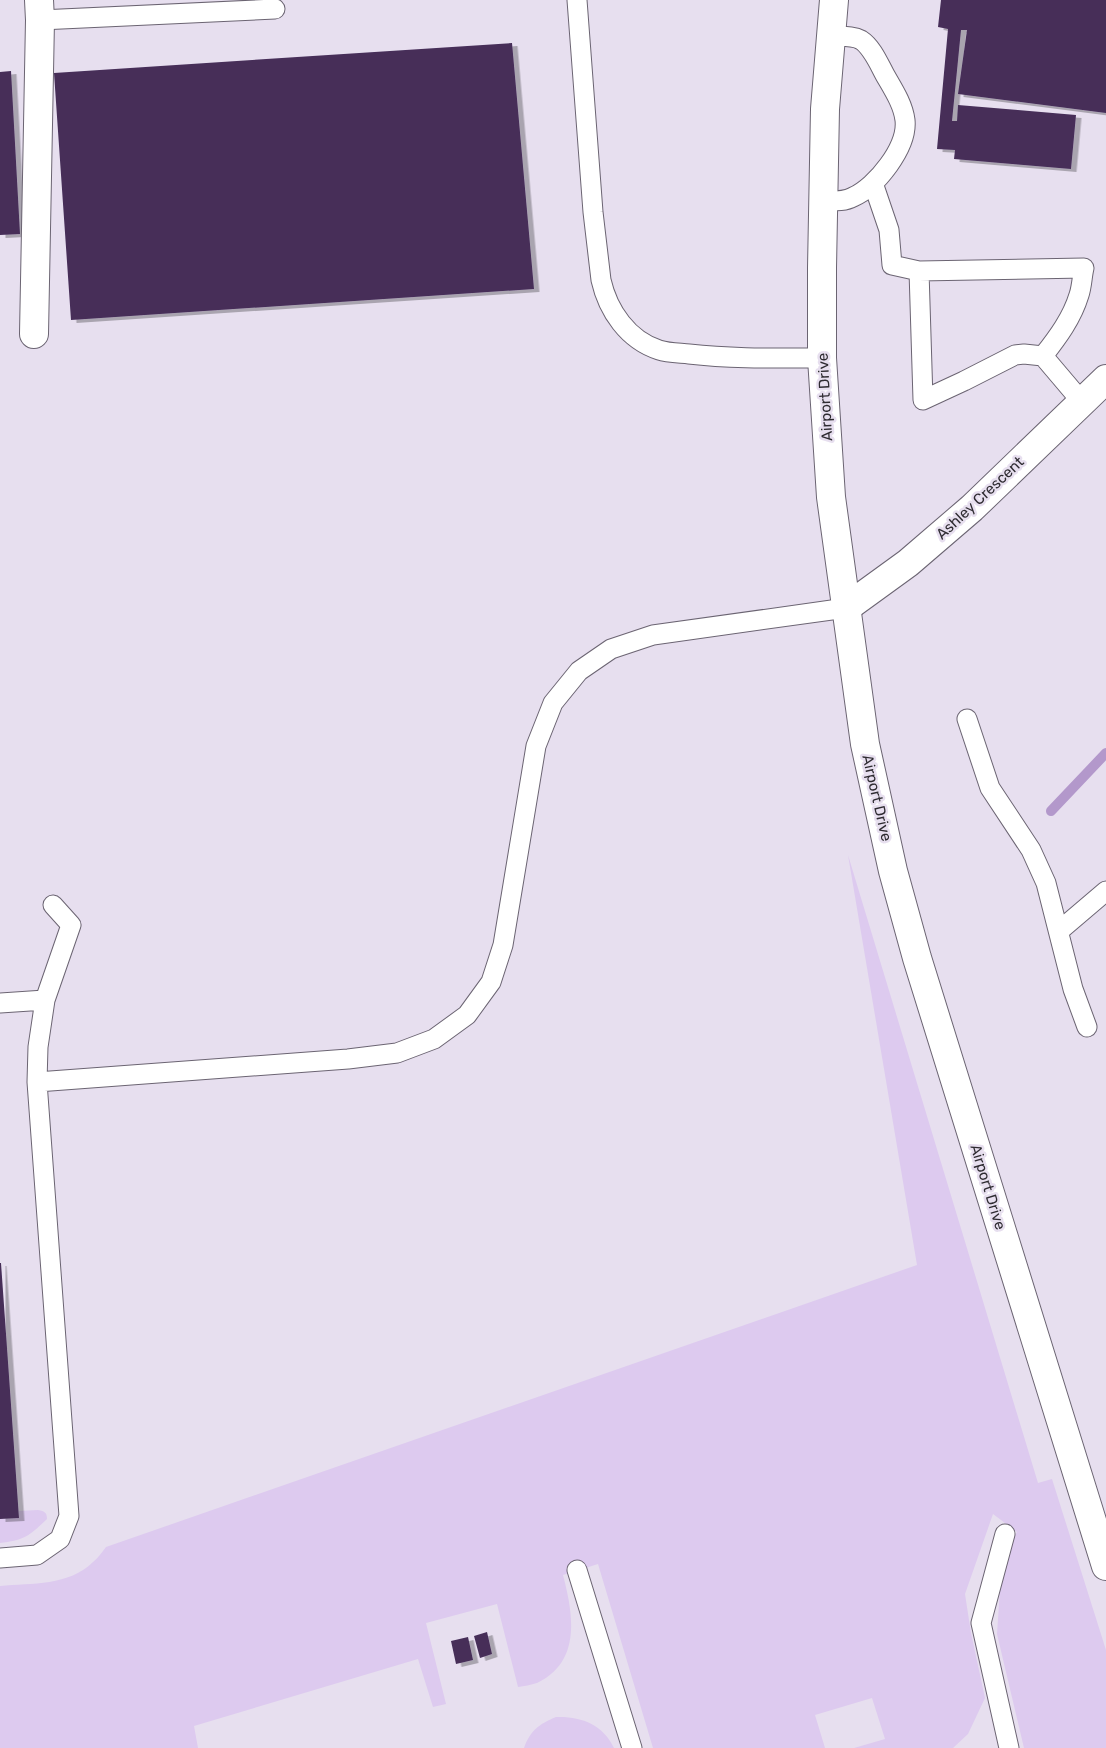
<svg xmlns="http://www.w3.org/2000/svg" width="1106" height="1748" font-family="Rubik,sans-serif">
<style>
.green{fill:#ddcaef}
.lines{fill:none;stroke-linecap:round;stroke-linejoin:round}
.stream{stroke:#b398cb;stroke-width:10}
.building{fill:#462e59;filter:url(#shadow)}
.service-casing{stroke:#6b6472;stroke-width:21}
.minor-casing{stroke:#6b6472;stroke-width:30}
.tertiary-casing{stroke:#6b6472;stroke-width:30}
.service{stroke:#fff;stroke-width:19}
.minor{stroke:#fff;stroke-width:28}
.tertiary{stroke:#fff;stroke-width:28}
.labels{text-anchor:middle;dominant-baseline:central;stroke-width:5;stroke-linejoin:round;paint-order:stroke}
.street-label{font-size:15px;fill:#2e2b31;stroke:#e7dfef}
</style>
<defs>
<filter id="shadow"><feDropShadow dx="5.5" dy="3" stdDeviation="0" flood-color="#0004"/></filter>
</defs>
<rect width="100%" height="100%" fill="#e7dfef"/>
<path class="green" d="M 848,855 L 1038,1483 L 1052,1479 L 1106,1650 L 1106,1748 L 1024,1748 L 997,1634 L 1000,1589 L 1007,1548 L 1017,1532 L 993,1514 L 965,1594 L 971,1633 L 985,1698 L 968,1734 L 953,1748 L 854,1748 L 885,1739 L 872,1698 L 815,1715 L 825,1748 L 653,1748 L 598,1564 L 563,1575 C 573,1613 582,1662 537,1683 C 531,1685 524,1686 518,1687 L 497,1604 L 426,1623 L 446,1704 L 433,1707 L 418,1659 L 194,1726 L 198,1748 L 0,1748 L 0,1586 C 32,1583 69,1586 93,1562 C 98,1558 102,1552 106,1547 L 917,1265 Z
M 38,1510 C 45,1511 47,1513 47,1519 C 29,1536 25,1540 0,1543 L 0,1519 L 19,1518 L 19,1511 Z
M 556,1717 C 580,1716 603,1724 614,1748 L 524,1748 C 530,1731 539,1724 556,1717 Z"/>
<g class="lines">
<path class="stream" d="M 1051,811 L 1106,753"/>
</g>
<path class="building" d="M 941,0 L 1106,0 L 1106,113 L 958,94 L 967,30 L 961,30 L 952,121 L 957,121 L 958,105 L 1076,115 L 1071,169 L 954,159 L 955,150 L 937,149 L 948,29 L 938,27 Z
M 512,43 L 534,289 L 71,320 L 54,73 Z
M 11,71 L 20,234 L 0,235 L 0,72 Z
M 0,1263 L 1,1263 L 19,1518 L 0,1519 Z
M 487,1632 L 492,1654 L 480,1658 L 474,1636 Z
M 468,1637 L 473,1660 L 456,1664 L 451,1641 Z"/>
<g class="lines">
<g class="service-casing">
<path id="service" d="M 577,0 L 593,212 L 601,280 C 608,311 628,340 659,350 C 668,353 680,353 689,354 C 733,359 778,358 822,358
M 40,20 L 275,9
M 873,183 L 889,230 L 892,265 L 919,271 L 923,400 L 964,381 L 1015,355 L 1024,354 L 1043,356 L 1082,402
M 823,201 C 833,201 844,202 853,197 C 876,187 908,147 905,120 C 903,104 893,89 885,75 C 879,64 872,47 861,40 C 852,35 840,37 830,36
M 919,271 L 1084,268 C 1082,276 1082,286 1079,295 C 1072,318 1058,337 1043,356
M 967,719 L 990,788 L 1031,850 L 1046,883 L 1073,989 L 1087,1027
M 1059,931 L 1106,891
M 0,1003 L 45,1000
M 37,1082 L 348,1059 L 397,1053 L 434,1039 L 467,1015 L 491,982 L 503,945 L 536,746 L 553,703 L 579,671 L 611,649 L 653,635 L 846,608
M 1005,1534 L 981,1623 L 1009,1748
M 0,1558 L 37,1555 L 60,1539 L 69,1516 L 37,1082 L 38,1047 L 45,1000 L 71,925 L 53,905
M 577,1570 L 632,1748"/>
</g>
<g class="minor-casing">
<path id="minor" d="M 34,334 L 40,20 L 39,0
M 846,608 L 908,563 L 972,508 L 1106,379"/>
</g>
<g class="tertiary-casing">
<path id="tertiary" d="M 834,0 L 825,109 L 822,268 L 822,358 L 831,497 L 865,744 L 893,871 L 917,958 L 1106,1566"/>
</g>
<use href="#service" class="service"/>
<use href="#minor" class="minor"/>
<use href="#tertiary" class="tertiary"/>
</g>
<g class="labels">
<g class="street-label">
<text transform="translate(825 397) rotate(-93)">Airport Drive</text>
<text transform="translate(980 498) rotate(-43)">Ashley Crescent</text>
<text transform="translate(877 798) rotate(77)">Airport Drive</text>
<text transform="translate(988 1187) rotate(73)">Airport Drive</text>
</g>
</g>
</svg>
